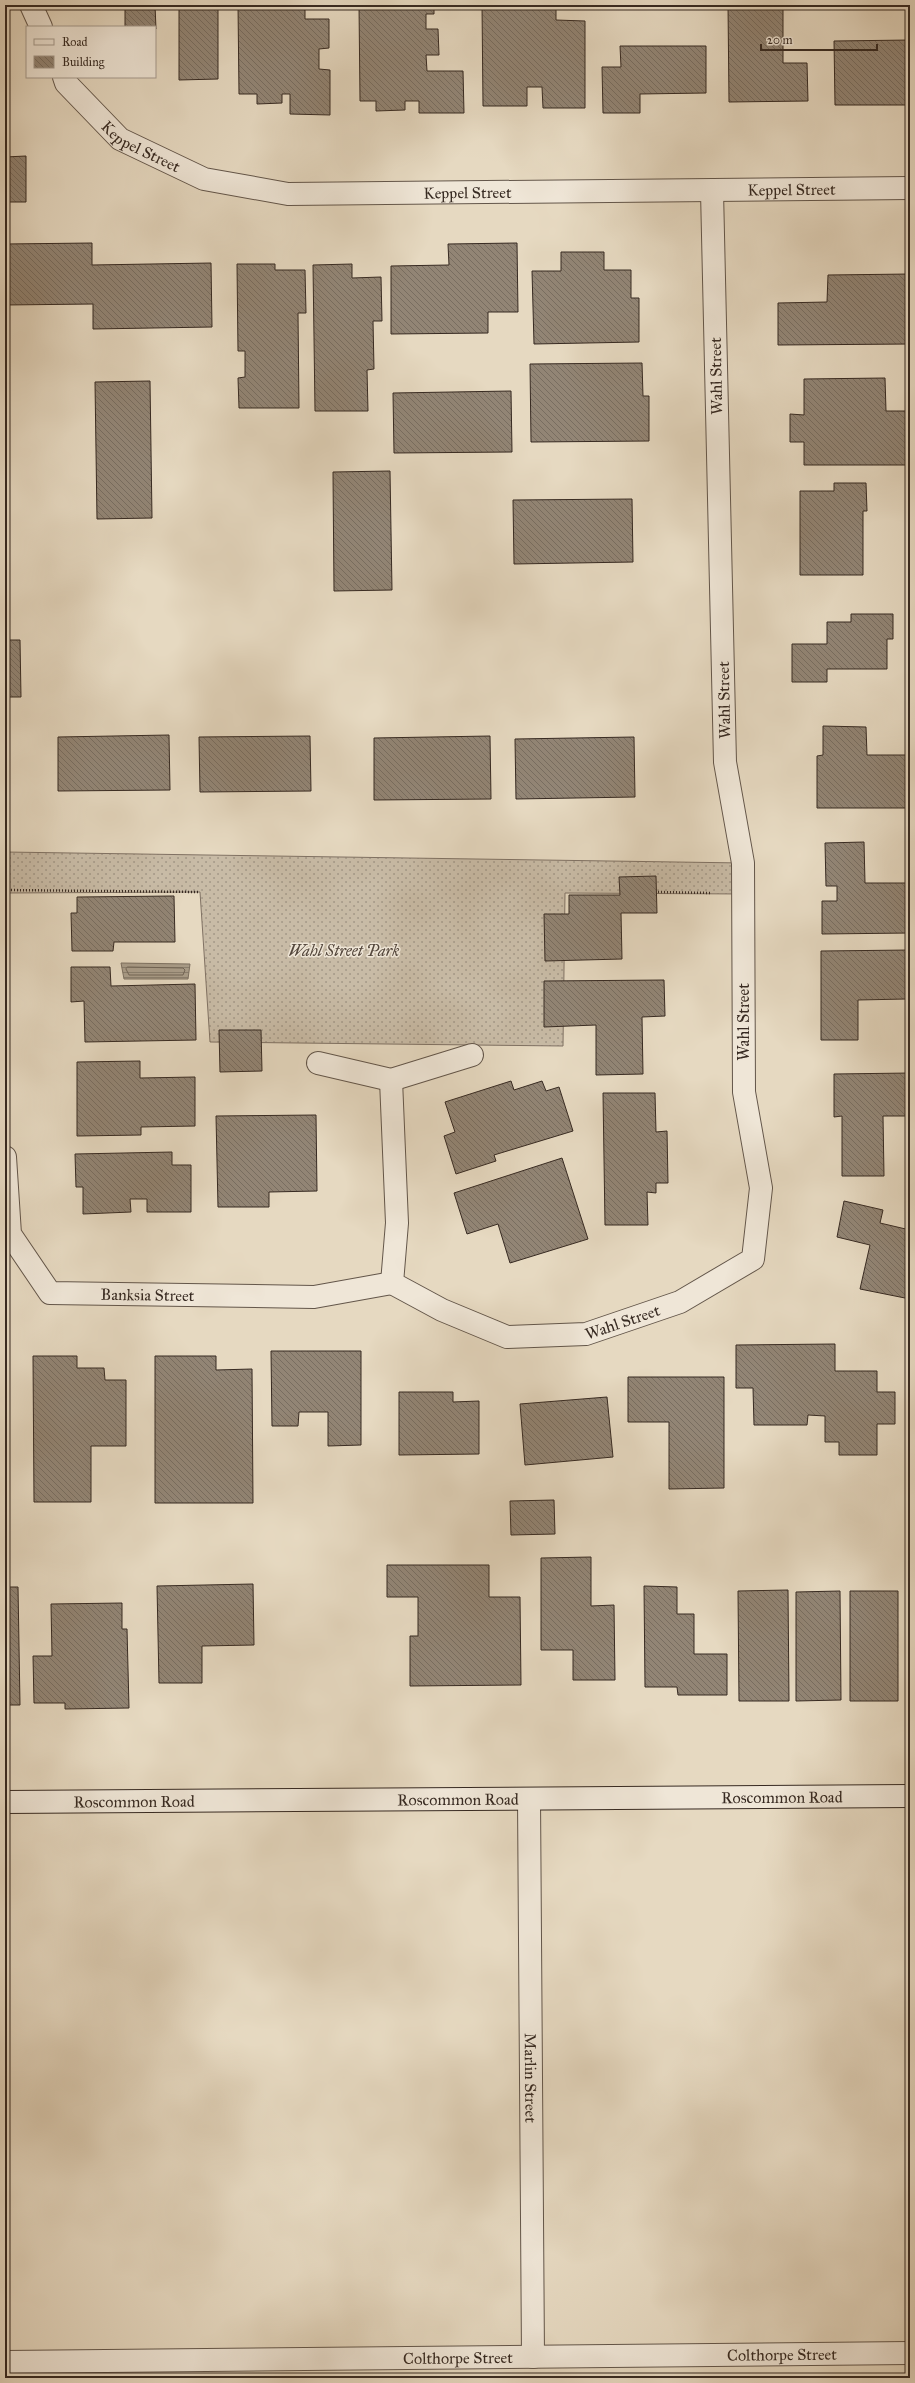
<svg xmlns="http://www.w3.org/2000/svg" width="915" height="2383" font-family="'IM FELL Great Primer',serif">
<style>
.grass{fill:url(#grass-dots);stroke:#807264}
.water{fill:url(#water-rules);stroke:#7c7061}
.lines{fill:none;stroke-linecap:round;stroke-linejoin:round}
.shore{stroke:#706456;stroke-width:1}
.building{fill:url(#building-back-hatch);stroke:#372a22}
.lane-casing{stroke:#63564a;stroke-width:24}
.street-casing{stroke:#63564a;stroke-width:24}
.secondary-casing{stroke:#372a22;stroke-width:24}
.path{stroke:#372a22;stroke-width:2.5;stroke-dasharray:1 2;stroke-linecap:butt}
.lane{stroke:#efe6d7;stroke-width:22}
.street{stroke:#efe6d7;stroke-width:22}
.secondary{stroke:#efe6d7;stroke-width:22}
.labels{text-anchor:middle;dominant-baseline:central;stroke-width:3;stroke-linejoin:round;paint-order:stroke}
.street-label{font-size:16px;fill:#372a22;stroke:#efe6d7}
.park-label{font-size:16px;font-style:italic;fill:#54473c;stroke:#efe6d7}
</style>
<defs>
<pattern id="grass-dots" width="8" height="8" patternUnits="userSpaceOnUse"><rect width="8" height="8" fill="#c8bba6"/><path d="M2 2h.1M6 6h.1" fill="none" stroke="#a39887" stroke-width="1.8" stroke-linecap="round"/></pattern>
<pattern id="water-rules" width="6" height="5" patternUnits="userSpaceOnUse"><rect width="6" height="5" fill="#aa9e8b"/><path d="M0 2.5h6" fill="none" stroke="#8b8171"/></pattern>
<pattern id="building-back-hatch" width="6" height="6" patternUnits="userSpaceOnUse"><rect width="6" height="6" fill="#928575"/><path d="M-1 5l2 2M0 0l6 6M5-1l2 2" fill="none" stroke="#786d60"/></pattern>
</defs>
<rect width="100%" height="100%" fill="#e6d9c1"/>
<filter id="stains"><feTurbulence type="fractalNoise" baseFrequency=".005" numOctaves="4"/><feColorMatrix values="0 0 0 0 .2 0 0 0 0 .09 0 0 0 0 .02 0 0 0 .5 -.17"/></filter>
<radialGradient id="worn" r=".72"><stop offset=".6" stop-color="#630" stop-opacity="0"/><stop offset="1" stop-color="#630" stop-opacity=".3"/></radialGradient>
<path class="grass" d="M 5,852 L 743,863 L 743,894 L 565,893 L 563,1046 L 210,1042 L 200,892 L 5,893 Z"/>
<path class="water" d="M 121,963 L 190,964 L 188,979 L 124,979 Z"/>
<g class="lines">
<path class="shore" d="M 128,967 L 183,968 L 185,970 L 183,975 L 129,975 L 126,969 Z"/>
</g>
<path class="building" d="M 125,5 L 155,5 L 156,29 L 155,27 L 125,27 Z
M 179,5 L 218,5 L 218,79 L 179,80 Z
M 238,5 L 305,5 L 305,19 L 329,19 L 329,48 L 319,49 L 319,69 L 330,70 L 330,115 L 290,114 L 290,94 L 282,94 L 282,103 L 257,104 L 257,94 L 239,94 Z
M 359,5 L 434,5 L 434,14 L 426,14 L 426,29 L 438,29 L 439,55 L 426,55 L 427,71 L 463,71 L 464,113 L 419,113 L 419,101 L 405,101 L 405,110 L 376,111 L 376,101 L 360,101 Z
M 482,5 L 556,5 L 556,20 L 585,21 L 585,108 L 543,108 L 542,87 L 527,87 L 527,106 L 483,106 Z
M 728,5 L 783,5 L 783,63 L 807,63 L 808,101 L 729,102 Z
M 910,40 L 910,105 L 835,105 L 834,41 Z
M 620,46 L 706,46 L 706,93 L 640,94 L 640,113 L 603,113 L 602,67 L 621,67 Z
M 26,156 L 26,202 L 5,202 L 5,157 Z
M 92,243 L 92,265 L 211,263 L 212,327 L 93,329 L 93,304 L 5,305 L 5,244 Z
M 517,243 L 518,312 L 488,312 L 488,333 L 391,334 L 391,266 L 449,265 L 448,244 Z
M 561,252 L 604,252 L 604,270 L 631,270 L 631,298 L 639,298 L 639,342 L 534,344 L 532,271 L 561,271 Z
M 237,264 L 275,264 L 275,270 L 305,270 L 306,313 L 298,313 L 299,408 L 239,408 L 238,378 L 245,377 L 245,351 L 238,351 Z
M 352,264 L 352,278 L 381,277 L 382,321 L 373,321 L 374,369 L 367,370 L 368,411 L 315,411 L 313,265 Z
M 910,274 L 910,344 L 778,345 L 778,303 L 827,302 L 828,275 Z
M 642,363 L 643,396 L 649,396 L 649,441 L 531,442 L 530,364 Z
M 885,378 L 886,411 L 910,411 L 910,465 L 804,465 L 804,442 L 790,442 L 790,414 L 804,415 L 804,379 Z
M 150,381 L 152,518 L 97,519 L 95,382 Z
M 511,391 L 512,452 L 394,453 L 393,393 Z
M 390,471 L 392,590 L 334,591 L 333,472 Z
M 834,483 L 866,483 L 867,511 L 863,511 L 863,575 L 800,575 L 800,491 L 834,491 Z
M 632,499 L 633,562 L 514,564 L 513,500 Z
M 851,614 L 893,614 L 893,639 L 887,639 L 887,669 L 827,669 L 827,682 L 792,682 L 792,644 L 827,644 L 827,622 L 851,622 Z
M 5,640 L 20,640 L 21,697 L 5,697 Z
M 823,726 L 866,727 L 867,755 L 910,755 L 910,808 L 817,808 L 817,756 L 823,755 Z
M 169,735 L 170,790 L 58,791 L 58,737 Z
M 310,736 L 311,791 L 200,792 L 199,737 Z
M 490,736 L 491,799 L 374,800 L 374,738 Z
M 634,737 L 635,797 L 516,799 L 515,739 Z
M 864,842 L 865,883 L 910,883 L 910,933 L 822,934 L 822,901 L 837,901 L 837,886 L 826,886 L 825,843 Z
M 656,876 L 657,913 L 621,913 L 622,959 L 545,961 L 544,914 L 569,914 L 569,895 L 620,895 L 619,877 Z
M 174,896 L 175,942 L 114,942 L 113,951 L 72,951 L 71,913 L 77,913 L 77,897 Z
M 910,950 L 910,1030 L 906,1030 L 906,999 L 858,1000 L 858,1040 L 821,1040 L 821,951 Z
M 71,967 L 110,967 L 111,986 L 195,984 L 196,1040 L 85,1042 L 84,1001 L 71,1002 Z
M 664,980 L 665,1016 L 642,1017 L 643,1074 L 596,1075 L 596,1025 L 544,1027 L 544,981 Z
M 219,1030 L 261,1030 L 262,1071 L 220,1072 Z
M 140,1061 L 140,1078 L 195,1077 L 195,1126 L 141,1127 L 141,1135 L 77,1136 L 77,1062 Z
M 910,1073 L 910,1116 L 883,1116 L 884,1176 L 842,1176 L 842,1116 L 834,1117 L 834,1074 Z
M 511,1081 L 514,1090 L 542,1081 L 546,1091 L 559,1087 L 573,1131 L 494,1155 L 496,1161 L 456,1174 L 444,1136 L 455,1132 L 445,1102 Z
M 603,1093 L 655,1093 L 656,1132 L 667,1131 L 668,1183 L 656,1183 L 656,1193 L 647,1192 L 648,1225 L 605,1225 Z
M 316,1115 L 317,1191 L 269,1192 L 269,1207 L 218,1207 L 216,1116 Z
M 172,1152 L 172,1165 L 191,1165 L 191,1212 L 147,1212 L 147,1199 L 130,1199 L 131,1212 L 83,1214 L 83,1187 L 76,1187 L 75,1154 Z
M 562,1158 L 588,1239 L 510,1263 L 498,1224 L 467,1234 L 454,1193 Z
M 844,1201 L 883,1210 L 880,1223 L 910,1230 L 910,1299 L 860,1289 L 870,1245 L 837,1237 Z
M 835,1344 L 835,1371 L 877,1371 L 877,1392 L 895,1392 L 895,1424 L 877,1424 L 877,1455 L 839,1455 L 839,1442 L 825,1442 L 825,1416 L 808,1415 L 807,1425 L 754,1425 L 753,1388 L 736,1388 L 736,1345 Z
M 271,1351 L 361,1351 L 361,1445 L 328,1446 L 328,1412 L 299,1412 L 298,1426 L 272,1426 Z
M 33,1356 L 77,1356 L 77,1368 L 104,1368 L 105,1380 L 126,1380 L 126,1446 L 91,1446 L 91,1502 L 34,1502 Z
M 155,1356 L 216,1356 L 216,1370 L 252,1369 L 253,1503 L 155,1503 Z
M 628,1377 L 724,1377 L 724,1488 L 669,1489 L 669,1422 L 628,1422 Z
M 399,1392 L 453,1392 L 453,1402 L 479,1401 L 479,1454 L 399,1455 Z
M 607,1397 L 613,1457 L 525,1465 L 520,1404 Z
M 554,1500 L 555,1534 L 511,1535 L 510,1501 Z
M 591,1557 L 591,1606 L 614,1605 L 615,1680 L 573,1680 L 573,1650 L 541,1650 L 541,1558 Z
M 387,1565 L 489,1565 L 489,1597 L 520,1597 L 521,1685 L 410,1686 L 410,1636 L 418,1636 L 418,1597 L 387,1597 Z
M 253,1584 L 254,1645 L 202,1646 L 202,1683 L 159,1683 L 157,1586 Z
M 644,1586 L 677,1587 L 677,1614 L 694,1614 L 694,1654 L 727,1654 L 727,1695 L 678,1695 L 677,1687 L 645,1687 Z
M 5,1587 L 18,1587 L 20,1705 L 5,1705 Z
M 788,1590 L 789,1701 L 739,1701 L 738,1591 Z
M 840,1591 L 841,1700 L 796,1701 L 796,1592 Z
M 850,1591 L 898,1591 L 898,1701 L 850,1701 Z
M 907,1591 L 910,1591 L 910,1700 L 907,1700 Z
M 122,1603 L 122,1629 L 127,1629 L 129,1708 L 65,1709 L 65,1703 L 34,1703 L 33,1656 L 52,1656 L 51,1604 Z"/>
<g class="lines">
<g class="lane-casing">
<path id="lane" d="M 318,1063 L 391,1080 L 472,1055"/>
</g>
<g class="street-casing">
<g id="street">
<path d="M 31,5 L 41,27"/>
<path id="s1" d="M 64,77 L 66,83 L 120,139 L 204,179 L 288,194 L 910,188"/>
<path id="s2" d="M 391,1080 L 397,1223 L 392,1283 L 442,1310 L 507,1337 L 586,1334 L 680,1302 L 753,1259 L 761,1188 L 744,1092 L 743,863 L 725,762 L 712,191"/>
<path id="s3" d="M 5,1157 L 10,1234 L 50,1293 L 314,1297 L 392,1283"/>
<path id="s4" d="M 529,1799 L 533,2357"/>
<path id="s5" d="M 5,2362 L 910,2353"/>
</g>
</g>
<g class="secondary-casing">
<g id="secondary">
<path id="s6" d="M 5,1802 L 910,1796"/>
</g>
</g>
<path class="path" d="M 5,890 L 200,892
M 658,892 L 711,893"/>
<use href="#lane" class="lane"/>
<use href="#street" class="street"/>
<use href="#secondary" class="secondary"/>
</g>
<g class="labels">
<g class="street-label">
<text stroke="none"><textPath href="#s1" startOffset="106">Keppel Street</textPath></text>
<text stroke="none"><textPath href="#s1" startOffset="766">Keppel Street</textPath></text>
<text stroke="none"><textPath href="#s1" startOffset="442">Keppel Street</textPath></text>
<text transform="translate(716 376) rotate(-91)">Wahl Street</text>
<text transform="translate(724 700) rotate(-91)">Wahl Street</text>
<text transform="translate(743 1022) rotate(-90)">Wahl Street</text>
<text stroke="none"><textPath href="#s3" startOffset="246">Banksia Street</textPath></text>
<text stroke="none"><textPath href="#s2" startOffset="448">Wahl Street</textPath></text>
<text stroke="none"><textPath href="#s6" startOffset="777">Roscommon Road</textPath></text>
<text stroke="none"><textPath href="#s6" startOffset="453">Roscommon Road</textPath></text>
<text stroke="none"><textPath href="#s6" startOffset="129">Roscommon Road</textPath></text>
<text stroke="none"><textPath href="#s4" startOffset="279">Marlin Street</textPath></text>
<text stroke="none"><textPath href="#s5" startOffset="777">Colthorpe Street</textPath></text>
<text stroke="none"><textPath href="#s5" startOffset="453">Colthorpe Street</textPath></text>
</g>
<g class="park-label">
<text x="344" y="950">Wahl Street Park</text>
</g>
</g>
<rect width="915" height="2383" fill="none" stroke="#e6d9c1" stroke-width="20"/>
<rect x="6" y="6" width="903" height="2371" fill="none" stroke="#372a22" stroke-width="2"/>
<rect x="10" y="10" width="895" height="2363" fill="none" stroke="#372a22"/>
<rect x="26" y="26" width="130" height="52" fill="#efe6d7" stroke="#a59b8f"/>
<rect x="34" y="39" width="20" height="6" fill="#efe6d7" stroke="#a59b8f"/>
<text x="62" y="46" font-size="12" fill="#372a22">Road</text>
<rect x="34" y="56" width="20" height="12" fill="url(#building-back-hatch)" stroke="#a59b8f"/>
<text x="62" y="66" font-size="12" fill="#372a22">Building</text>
<path d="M761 44v6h116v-6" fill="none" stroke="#372a22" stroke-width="2"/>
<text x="767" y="44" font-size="12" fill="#372a22" stroke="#efe6d7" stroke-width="3" paint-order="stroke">20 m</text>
<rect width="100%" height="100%" filter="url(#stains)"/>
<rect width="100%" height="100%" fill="url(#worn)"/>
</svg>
